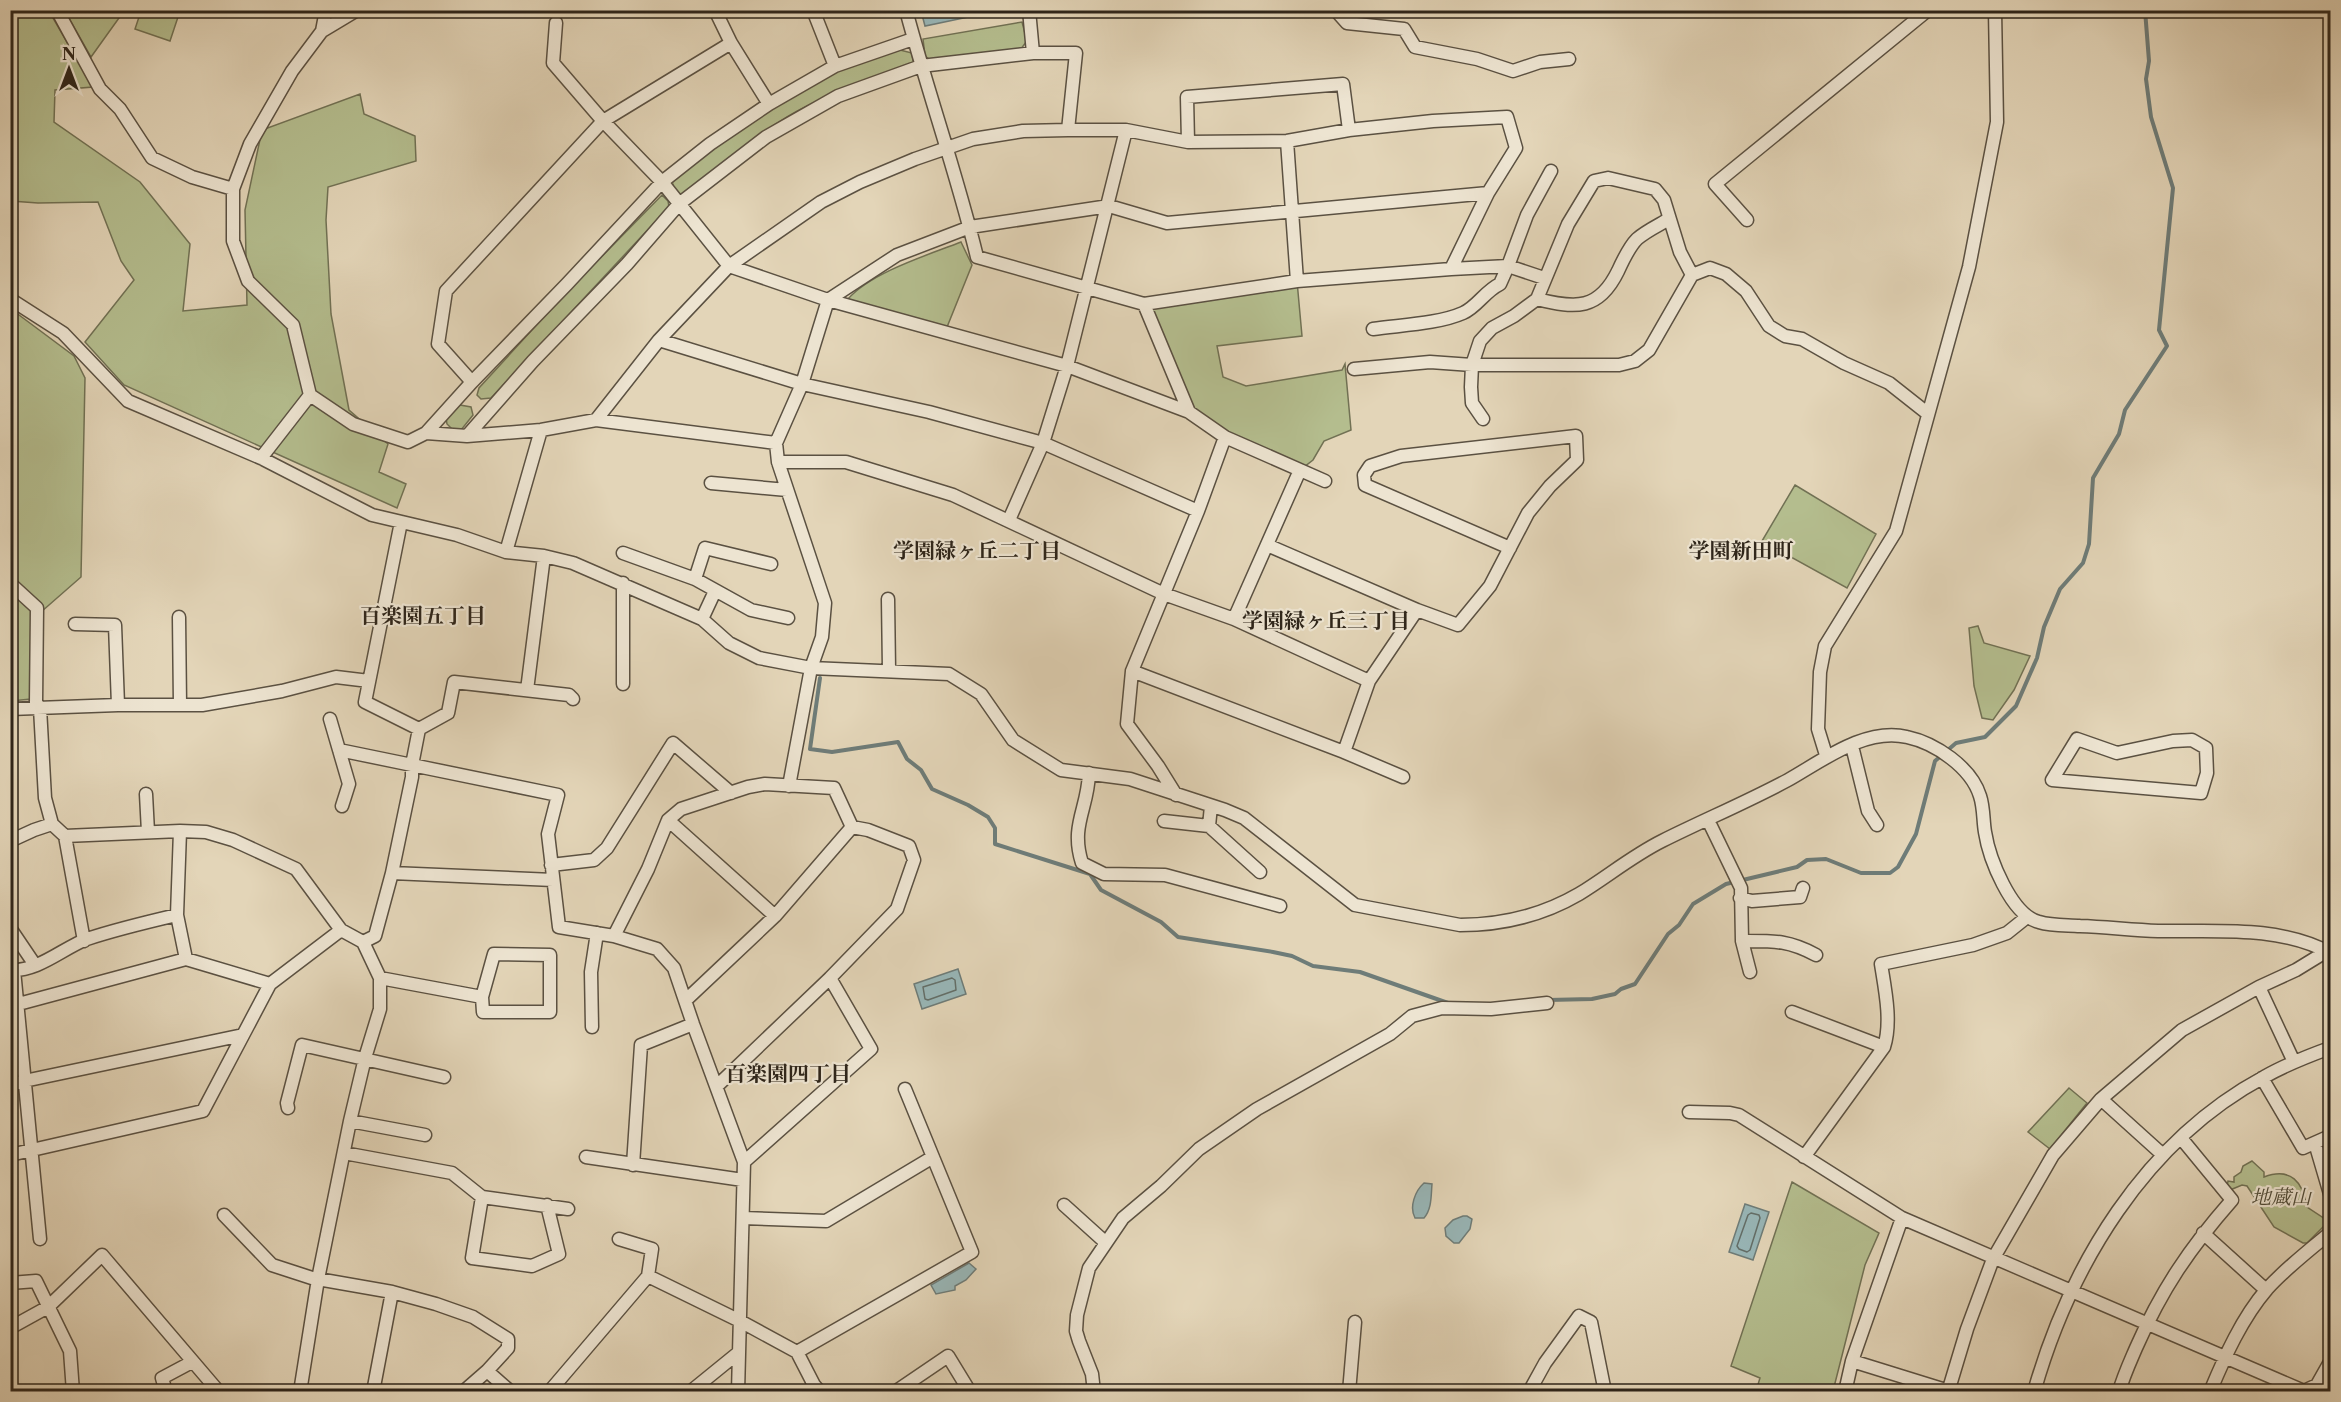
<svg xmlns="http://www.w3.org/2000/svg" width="2341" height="1402" font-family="'Libre Caslon Text','Noto Serif JP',serif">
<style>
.green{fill:#b4bd8e;stroke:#717154;stroke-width:1.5}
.water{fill:#98b6b7;stroke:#6e7c78;stroke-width:1.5}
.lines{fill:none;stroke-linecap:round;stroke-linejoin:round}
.shore{stroke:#636e68;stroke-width:1.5}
.stream{stroke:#6e7c78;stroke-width:4}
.minor-casing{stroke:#5b5142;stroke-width:15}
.minor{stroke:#ede4d1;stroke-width:12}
.labels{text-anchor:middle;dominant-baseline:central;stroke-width:4.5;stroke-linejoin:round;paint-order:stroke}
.park-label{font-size:20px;font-style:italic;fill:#504b37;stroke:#ede4d1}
.neighbourhood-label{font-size:21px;font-weight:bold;fill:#2e251a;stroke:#ede4d1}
</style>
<rect width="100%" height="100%" fill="#e3d5b8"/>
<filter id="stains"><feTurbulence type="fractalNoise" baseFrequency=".00333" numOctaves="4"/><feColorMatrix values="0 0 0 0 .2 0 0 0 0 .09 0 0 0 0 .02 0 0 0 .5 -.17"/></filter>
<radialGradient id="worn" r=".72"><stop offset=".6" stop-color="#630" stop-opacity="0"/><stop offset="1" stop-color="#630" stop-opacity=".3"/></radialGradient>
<path class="green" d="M 10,11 L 49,11 L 93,87 L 55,90 L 54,122 L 140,182 L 190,244 L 183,311 L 247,305 L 245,210 L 262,130 L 360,94 L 364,114 L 415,136 L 416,161 L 328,187 L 326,220 L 331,314 L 349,410 L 388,444 L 379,472 L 406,484 L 397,508 L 124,385 L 85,342 L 134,280 L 121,261 L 98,202 L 38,203 L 11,201 Z
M 65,11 L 124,11 L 91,57 Z
M 141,11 L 180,11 L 170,41 L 135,29 Z
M 1022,22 L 1027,41 L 1020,50 L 932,61 L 925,56 L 923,39 Z
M 900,50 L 912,53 L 913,61 L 907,67 C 867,82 824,94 787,117 C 751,139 719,166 686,192 L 681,195 L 675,193 L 672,181 L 711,149 L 769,109 L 835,71 Z
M 662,195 L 668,201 L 669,207 L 491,398 L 481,399 L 477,395 L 479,388 L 563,296 Z
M 961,242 L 972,265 L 945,332 L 848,299 C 872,272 928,255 961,242 Z
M 1297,281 L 1302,336 L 1217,346 L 1223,377 L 1246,386 L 1342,370 L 1345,364 L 1351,430 L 1324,441 L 1313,460 L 1300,470 L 1189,412 L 1144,304 Z
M 11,309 L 74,356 L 85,378 L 81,577 L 33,619 L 31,699 L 11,701 Z
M 460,405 L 471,407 L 473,415 L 461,430 L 453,430 L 447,424 L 446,418 Z
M 1795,485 L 1876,534 L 1847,588 L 1762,541 Z
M 1978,626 L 1984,643 L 2030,656 L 2014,690 L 1993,720 L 1982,718 L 1974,686 L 1969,628 Z
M 2069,1088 L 2087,1103 L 2050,1149 L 2028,1132 Z
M 2252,1161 L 2264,1172 L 2264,1177 C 2291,1167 2303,1182 2307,1207 L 2325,1219 L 2326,1224 L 2307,1243 L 2303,1243 L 2274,1227 L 2247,1186 L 2242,1185 L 2230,1190 L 2227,1187 L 2228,1181 L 2234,1182 L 2234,1177 L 2241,1172 L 2243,1166 Z
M 1792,1182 L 1879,1233 L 1865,1265 L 1833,1391 L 1756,1391 L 1760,1378 L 1731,1366 Z"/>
<path class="water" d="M 921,11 L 983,11 L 983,14 L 925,26 Z
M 958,969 L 966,994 L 922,1009 L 914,984 Z
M 1424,1183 L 1432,1184 C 1431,1195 1432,1209 1424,1218 L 1415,1218 C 1409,1207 1415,1191 1424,1183 Z
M 1745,1204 L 1769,1212 L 1753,1260 L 1729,1252 Z
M 1463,1216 L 1467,1216 L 1472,1219 L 1470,1229 L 1459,1243 L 1454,1243 L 1446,1236 L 1445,1228 L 1453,1220 Z
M 969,1263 L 976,1269 L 966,1280 L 955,1286 L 955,1290 L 936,1294 L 931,1285 Z"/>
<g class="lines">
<path class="shore" d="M 952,978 L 955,980 L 956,990 L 928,1000 L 925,999 L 923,987 Z
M 1751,1213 L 1759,1215 L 1760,1218 L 1750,1250 L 1747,1252 L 1739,1249 L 1737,1246 L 1748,1215 Z"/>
<path class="stream" d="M 820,678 L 810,749 L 832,752 L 898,742 L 907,759 L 921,770 L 932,789 L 968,805 L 988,817 L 995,828 L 995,844 L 1090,874 L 1101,890 L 1161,922 L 1178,937 L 1273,952 L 1292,956 L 1313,966 L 1360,972 L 1448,1003
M 1548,1000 L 1592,999 L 1615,994 L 1621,989 L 1635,984 L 1668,934 L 1679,925 L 1693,904 L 1726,884 L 1797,867 L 1807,860 L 1826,859 L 1861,873 L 1890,873 L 1898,867 L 1916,834 L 1935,761 L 1956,743 L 1985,737 L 2016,706 L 2037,658 L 2044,627 L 2060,589 L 2083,563 L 2089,544 L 2093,478 L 2119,434 L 2125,410 L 2167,346 L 2159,330 L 2173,188 L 2151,117 L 2146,79 L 2149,61 L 2145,10"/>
<g class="minor-casing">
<path id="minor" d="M 57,10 L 100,89 L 120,109 L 152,158 L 192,177 L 233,189
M 357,10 L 322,31 L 292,71 L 250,144 L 233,189 L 233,241 L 248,281 L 293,325 L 310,395 L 353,424 L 408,442 L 426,433 L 472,382 L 567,284 L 662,182 L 710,144 L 769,104 L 835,66 L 913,39
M 715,10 L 731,43 L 769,104
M 813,10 L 835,66
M 1029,10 L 1033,53
M 1340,10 L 1339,14 L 1347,23 L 1404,29 L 1415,47 L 1477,59 L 1513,71 L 1540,62 L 1569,59
M 556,23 L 553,63 L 603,121 L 662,182 L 729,266 L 828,300 L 1067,366 L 1189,412 L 1225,437 L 1325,481
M 322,31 L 326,10
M 1287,141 L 1297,281
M 1188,142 L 1187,97 L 1343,84 L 1349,130
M 1747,220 L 1715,184 L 1928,10
M 1451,269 L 1508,266 L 1527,215 L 1551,171
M 10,299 L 63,333 L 128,401 L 261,458 L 372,515 L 457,535 L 506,552 L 544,556 L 573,563 L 702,619 L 729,643 L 759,658 L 811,668 L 949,674 L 981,694 L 1013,740 L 1061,770 L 1130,779 L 1225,810 L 1244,818 L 1355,905 L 1460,925 C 1501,925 1543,915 1579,894 C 1607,877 1632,856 1662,841 C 1704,820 1747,802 1788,780 C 1822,761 1865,727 1907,737 C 1935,743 1971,767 1980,796 C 1984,808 1983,821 1985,832 C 1989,858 2011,915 2039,922 C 2052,926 2066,925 2080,926 C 2106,927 2132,930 2158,931 C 2214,932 2279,925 2330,953
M 1537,299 C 1576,309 1599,310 1618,271 C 1623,260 1629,247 1637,239 C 1646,231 1659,225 1669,219
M 1144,304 L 1189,412
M 1373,329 C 1400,325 1438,324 1463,313 C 1477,307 1485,291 1500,284 L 1508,266 L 1544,278
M 659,340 L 802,384 L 929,412 L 1043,443 L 1198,511
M 1354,369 L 1430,362 L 1472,365 L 1619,365 L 1635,361 L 1649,350 L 1692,275 L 1710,268 L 1726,274 L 1746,291 L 1769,326 L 1785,336 L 1802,339 L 1844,363 L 1889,383 L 1927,413
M 472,382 L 438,344 L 446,291 L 603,121 L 731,43
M 1483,419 L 1472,403 L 1471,387 L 1472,365 L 1480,341 L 1492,328 L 1514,316 L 1537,299 L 1568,224 L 1594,181 L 1608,178 L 1655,189 L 1664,200 L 1680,252 L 1692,275
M 596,420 L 659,340 L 729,266 L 821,202 L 860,182 L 915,159 L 973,139 L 1023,131 L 1068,130 L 1126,130 L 1188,142 L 1287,141 L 1349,130 L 1433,121 L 1507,117 L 1516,148 L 1488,193 L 1451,269 L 1297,281 L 1144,304 L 977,257 C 957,174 928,93 906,10
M 426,433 L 467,436 L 541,430 L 596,420 L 776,443
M 467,436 L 533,361 L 627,264 L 679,204 L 766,137 L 838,96 L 921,66 L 1033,53 L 1076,53 L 1068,130
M 261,458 L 310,395
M 778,462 L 846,462 L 953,495 L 1164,594 L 1234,619 L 1369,681
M 711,483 L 787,490
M 1009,520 L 1043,443 L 1067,366 L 1126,130
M 401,522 L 365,702 L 419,729 L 412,765 L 558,795 L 548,834 L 559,927 L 614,936 L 657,949 L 674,968 L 693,1024 L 744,1162 L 738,1392
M 1267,545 L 1417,610 L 1369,681 L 1344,752
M 506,552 L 541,430
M 623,553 L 695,579 L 751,610 L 788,618
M 695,579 L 705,548 L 771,564
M 623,583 L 623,684
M 10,586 L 13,586 L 37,608 L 36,703 L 40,708 L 45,798 L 52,824 L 65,836 L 84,941
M 888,599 L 889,670
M 1417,610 L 1458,625 L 1490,586 L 1528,513 L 1550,486 L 1577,460 L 1576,436 L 1401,456 L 1370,466 L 1364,475 L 1365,485 L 1510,548
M 179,617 L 180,705
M 702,619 L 715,591
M 1234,619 L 1300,470
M 75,624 L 115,625 L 118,705
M 1132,671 L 1344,752 L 1403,777
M 527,690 L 544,556
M 10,709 L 118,705 L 202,705 L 282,691 L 336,677 L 369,681
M 330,719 L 349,784 L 342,806
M 419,729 L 448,713 L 454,682 L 569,695 L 573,699
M 2077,739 L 2117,753 L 2173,741 L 2192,740 L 2206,748 L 2207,773 L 2201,793 L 2052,780 Z
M 1852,746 L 1868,811 L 1877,825
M 339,750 L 412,765 L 412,777 L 392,873
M 1826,755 L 1818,729 L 1820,672 L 1825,646 L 1896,531 L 1969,267 L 1997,122 L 1995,10
M 1089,773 C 1088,809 1070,825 1082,863 L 1104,874 L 1165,875 L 1280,906
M 789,786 L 811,668 L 822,637 L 825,603 L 778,462 L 776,443 L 802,384 L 828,300 L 897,255 L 970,227 L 1109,206 L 1167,223 L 1488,193
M 146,794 L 148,832
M 1176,795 L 1158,766 L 1127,724 L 1132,671 L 1198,511 L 1225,437
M 1211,806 L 1209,826 L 1260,872
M 668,820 L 775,916
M 1708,820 L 1741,888 L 1742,941 C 1774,941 1788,940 1816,955
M 1164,821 L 1209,826
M 180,831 L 177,915 L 186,959
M 65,836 L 180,831 L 206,832 L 233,840 L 296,869 L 341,930 L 363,942 L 380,978 L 380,1009 L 365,1058 L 350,1121 L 318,1279 L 300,1392
M 10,841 L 34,830 L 52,824
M 551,865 L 594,860 L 607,848 L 673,743 L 731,793
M 1740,898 L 1752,901 L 1800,897 L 1803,888
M 10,928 L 35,965
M 614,936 L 648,869 L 668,820 L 681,809 L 748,787 L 765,784 L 834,788 L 852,827 L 868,830 L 909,846 L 914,860 L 897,909 L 830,978 L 717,1086
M 1742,941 L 1750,972
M 363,942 L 375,936 L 392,873 L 553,880
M 10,970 C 38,972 63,948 87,939 C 117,929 147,922 177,915
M 14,970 L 40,1239
M 380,978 L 482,997 L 483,1012 L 550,1012 L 550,955 L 494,954 L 482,997
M 2259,987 L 2294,1062
M 686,1000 L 775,916 L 852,827
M 11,1006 L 186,959 L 270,984
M 1792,1012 L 1884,1047
M 592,1027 L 591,972 L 597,933
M 2262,1078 L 2303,1148 L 2330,1136
M 10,1084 L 243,1035
M 2101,1099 L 2163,1155
M 288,1108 L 287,1103 L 302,1045 L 444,1077
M 1689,1112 L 1730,1113 L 1739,1115 L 1902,1218 L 2306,1392
M 350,1121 L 425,1135
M 2315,1143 L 2330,1194
M 344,1153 L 452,1173 L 482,1197 L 568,1209
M 10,1155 L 203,1111 L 270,984 L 341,930
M 586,1157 L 743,1180
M 1804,1157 L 1884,1047 C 1892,1022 1885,989 1881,964 L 1973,945 L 2007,933 L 2027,917
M 744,1162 L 871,1049 L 830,978
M 633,1165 L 641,1045 L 693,1024
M 482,1197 L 472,1258 L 532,1266 L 559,1254 L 547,1205
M 1064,1205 L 1105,1242
M 224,1215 L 272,1265 L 312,1278 L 392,1292 L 436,1304 L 473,1317 L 508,1339 L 508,1348 L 487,1371 L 463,1392
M 743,1218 L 826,1221 L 933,1157
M 2203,1233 L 2266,1290
M 619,1239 L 652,1249 L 648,1276
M 10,1283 L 36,1281 L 70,1351 L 73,1392
M 10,1328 L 48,1307 L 102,1255 L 219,1392
M 797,1352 L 972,1252 L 905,1089
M 1852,1361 L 1952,1392
M 487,1371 L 511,1392
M 2304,1391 L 2317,1385 L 2330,1362
M 166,1392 L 162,1378 L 192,1362
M 373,1392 L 392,1292
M 549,1392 L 648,1276 L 740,1321 L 797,1352 L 814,1385 L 820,1392
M 690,1392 L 738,1353
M 895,1392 L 948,1356 L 970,1392
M 1094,1392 L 1092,1374 L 1079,1341 L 1076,1331 L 1077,1315 L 1089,1268 L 1123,1218 L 1161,1186 L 1199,1149 L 1257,1109 L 1390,1034 L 1412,1016 L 1442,1008 L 1491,1009 L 1547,1003
M 1349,1392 L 1355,1322
M 1529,1392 L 1545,1363 L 1579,1316 L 1591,1322 L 1605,1392
M 1845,1392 L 1852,1361 L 1902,1218
M 1948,1392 L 1967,1329 L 1993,1259 L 2053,1155 L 2101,1099 L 2182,1030 L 2259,987 L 2296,970 L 2327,951
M 2034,1392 C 2070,1265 2145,1141 2264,1077 C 2285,1065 2308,1056 2330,1048
M 2119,1392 C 2123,1377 2130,1362 2136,1348 C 2162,1289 2189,1249 2232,1200 L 2181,1138
M 2210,1392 C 2225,1356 2242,1318 2267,1289 C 2286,1268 2308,1251 2330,1233"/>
</g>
<use href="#minor" class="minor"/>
</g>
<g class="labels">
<g class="park-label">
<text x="2281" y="1197">地蔵山</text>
</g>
<g class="neighbourhood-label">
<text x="977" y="550">学園緑ヶ丘二丁目</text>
<text x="1741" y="550">学園新田町</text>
<text x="423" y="615">百楽園五丁目</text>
<text x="1326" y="620">学園緑ヶ丘三丁目</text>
<text x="788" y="1073">百楽園四丁目</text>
</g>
</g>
<rect width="2341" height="1402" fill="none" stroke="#e3d5b8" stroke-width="36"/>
<rect x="12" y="12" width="2317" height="1378" fill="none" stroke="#2e251a" stroke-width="3"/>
<rect x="18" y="18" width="2305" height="1366" fill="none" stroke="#2e251a" stroke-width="1.5"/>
<g transform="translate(69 69)" stroke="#ede4d1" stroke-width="4.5" paint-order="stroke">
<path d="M0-4.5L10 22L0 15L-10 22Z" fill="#2e251a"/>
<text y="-9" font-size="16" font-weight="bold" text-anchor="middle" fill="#2e251a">N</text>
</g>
<rect width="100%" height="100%" filter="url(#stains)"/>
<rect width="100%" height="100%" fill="url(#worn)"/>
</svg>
